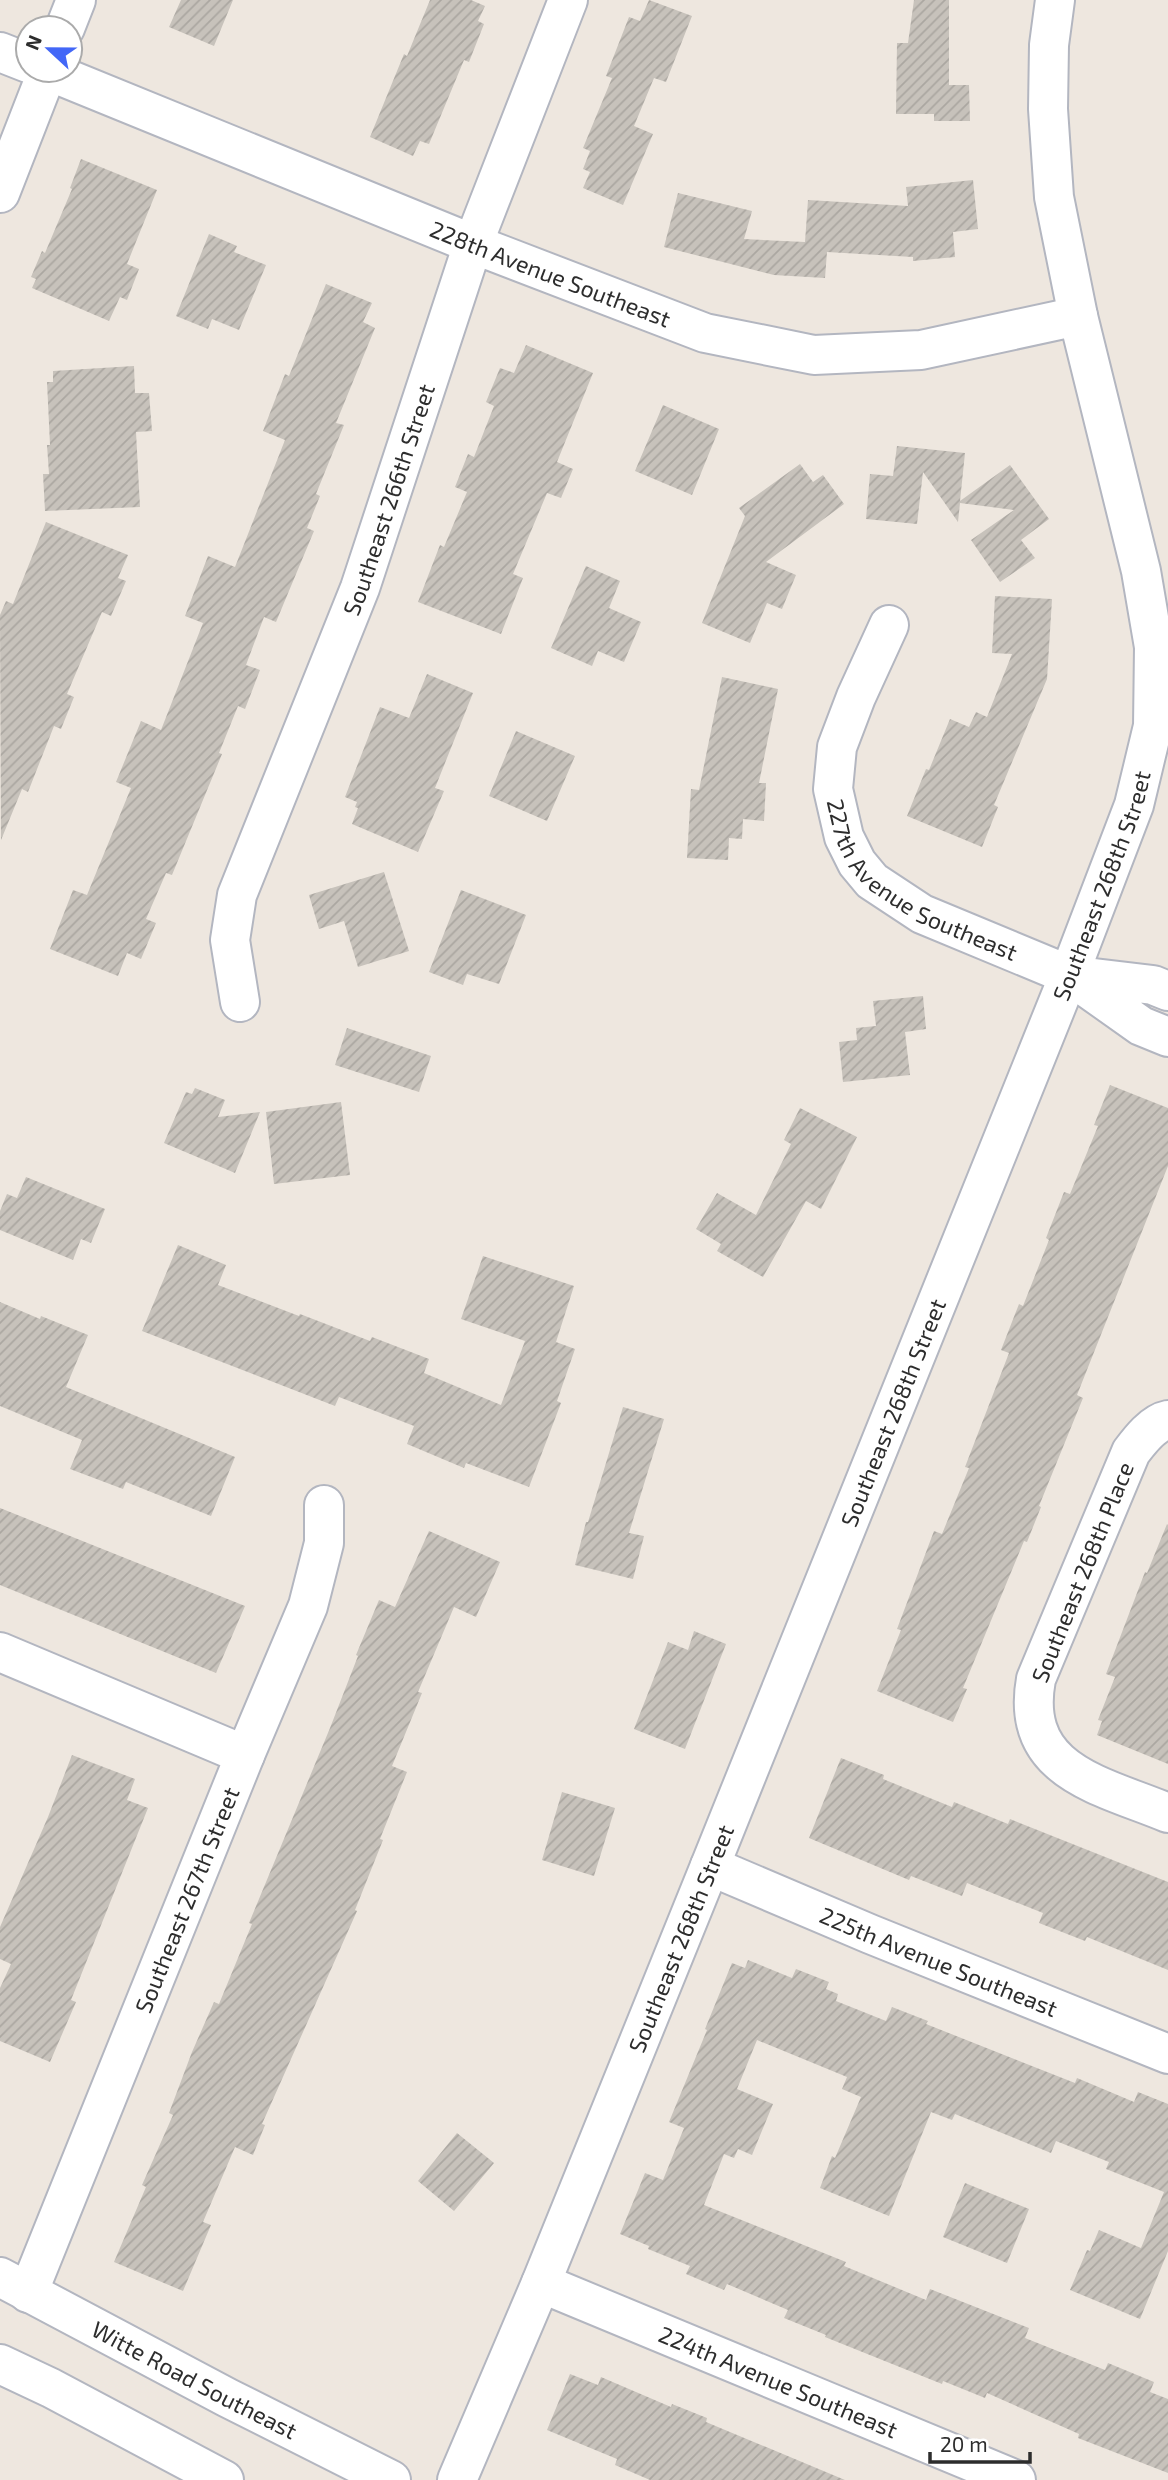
<svg xmlns="http://www.w3.org/2000/svg" width="1168" height="2480" font-family="'Exo 2',sans-serif">
<style>
.building{fill:url(#building-hatch)}
.lines{fill:none;stroke-linecap:round;stroke-linejoin:round}
.street-casing{stroke:#b3b6c0;stroke-width:42}
.secondary-casing{stroke:#b3b6c0;stroke-width:42}
.street{stroke:#fff;stroke-width:38}
.secondary{stroke:#fff;stroke-width:38}
.labels{text-anchor:middle;dominant-baseline:central;stroke-width:7;stroke-linejoin:round;paint-order:stroke}
.street-label{font-size:23px;fill:#2d2d2d;stroke:#fff}
</style>
<defs>
<pattern id="building-hatch" width="6" height="6" patternUnits="userSpaceOnUse" patternTransform="scale(1.75)"><rect width="6" height="6" fill="#c7c2bb"/><path d="M-1 1l2-2M0 6l6-6M5 7l2-2" fill="none" stroke="#aba7a1"/></pattern>
</defs>
<rect width="100%" height="100%" fill="#eee7df"/>
<path class="building" d="M 181,0 L 233,0 L 214,46 L 169,27 Z
M 430,0 L 471,0 L 485,6 L 478,21 L 484,24 L 469,62 L 464,60 L 429,144 L 420,141 L 413,156 L 370,137 L 404,54 L 407,56 Z
M 649,0 L 692,16 L 666,82 L 654,78 L 634,126 L 653,134 L 623,205 L 583,188 L 590,172 L 583,169 L 590,151 L 583,148 L 612,78 L 606,76 L 629,17 L 640,21 Z
M 914,0 L 949,0 L 949,85 L 969,85 L 970,121 L 934,121 L 934,114 L 896,114 L 897,43 L 908,43 Z
M 81,159 L 157,190 L 127,264 L 139,269 L 127,300 L 120,297 L 109,321 L 32,288 L 36,279 L 31,277 L 42,251 L 45,253 L 72,189 L 70,188 Z
M 973,180 L 978,229 L 953,232 L 955,257 L 913,261 L 913,257 L 827,252 L 825,278 L 774,275 L 664,247 L 678,193 L 752,211 L 744,239 L 805,242 L 808,200 L 908,206 L 906,187 Z
M 209,234 L 237,246 L 234,252 L 266,265 L 239,330 L 212,319 L 208,329 L 176,316 Z
M 326,284 L 372,303 L 363,322 L 375,328 L 336,423 L 344,425 L 316,494 L 320,496 L 307,528 L 314,531 L 276,622 L 264,617 L 246,665 L 260,670 L 245,709 L 238,706 L 219,753 L 222,754 L 172,875 L 166,873 L 146,919 L 156,923 L 141,959 L 127,953 L 118,976 L 50,949 L 73,890 L 87,895 L 131,788 L 116,782 L 141,721 L 161,730 L 203,623 L 185,616 L 208,556 L 235,567 L 285,440 L 263,431 L 285,374 L 289,376 Z
M 526,345 L 593,373 L 557,462 L 573,469 L 561,498 L 547,493 L 513,574 L 523,578 L 501,634 L 418,602 L 440,545 L 444,547 L 467,492 L 455,487 L 468,454 L 474,457 L 494,406 L 486,402 L 500,368 L 514,373 Z
M 134,366 L 135,393 L 149,393 L 152,431 L 136,432 L 140,507 L 45,511 L 43,474 L 49,474 L 47,445 L 50,445 L 47,382 L 53,382 L 53,371 Z
M 663,405 L 719,429 L 692,495 L 635,471 Z
M 897,446 L 965,453 L 960,501 L 1010,465 L 1049,519 L 1021,540 L 1035,558 L 1000,582 L 971,540 L 1014,510 L 960,503 L 958,522 L 923,472 L 917,524 L 866,519 L 870,474 L 893,476 Z
M 800,464 L 813,482 L 823,475 L 844,504 L 766,562 L 796,575 L 782,609 L 767,603 L 750,643 L 702,623 L 745,516 L 739,508 Z
M 46,522 L 128,555 L 118,578 L 126,581 L 111,616 L 102,612 L 67,694 L 74,697 L 61,729 L 54,726 L 28,792 L 22,789 L 1,840 L 0,615 L 6,601 L 13,604 Z
M 586,566 L 620,581 L 609,608 L 641,622 L 624,662 L 598,651 L 592,666 L 551,648 Z
M 995,596 L 1052,599 L 1047,679 L 994,805 L 998,807 L 982,847 L 907,816 L 926,769 L 929,770 L 950,719 L 969,727 L 976,712 L 987,717 L 1012,654 L 992,653 Z
M 427,674 L 473,693 L 435,788 L 444,791 L 418,852 L 352,824 L 358,808 L 355,807 L 357,802 L 345,797 L 380,707 L 409,718 Z
M 722,677 L 778,689 L 759,783 L 766,783 L 764,821 L 743,819 L 742,839 L 729,838 L 728,860 L 687,858 L 691,789 L 699,790 Z
M 516,731 L 575,756 L 547,821 L 489,796 Z
M 384,872 L 409,951 L 358,967 L 344,921 L 319,929 L 309,895 Z
M 461,890 L 526,915 L 499,984 L 467,974 L 463,985 L 429,972 Z
M 923,996 L 926,1029 L 905,1032 L 910,1075 L 843,1082 L 839,1042 L 857,1040 L 856,1028 L 876,1026 L 873,1001 Z
M 347,1028 L 431,1056 L 419,1092 L 335,1065 Z
M 1110,1085 L 1168,1108 L 1168,1166 L 1077,1395 L 1083,1398 L 1039,1506 L 1041,1507 L 1027,1542 L 1024,1541 L 963,1688 L 967,1689 L 953,1722 L 877,1691 L 901,1630 L 897,1629 L 934,1531 L 942,1534 L 969,1468 L 965,1467 L 1009,1353 L 1001,1350 L 1019,1304 L 1023,1306 L 1049,1240 L 1046,1238 L 1064,1192 L 1070,1194 L 1098,1126 L 1094,1125 Z
M 195,1088 L 225,1100 L 218,1117 L 260,1112 L 235,1173 L 164,1143 L 186,1092 L 192,1094 Z
M 341,1102 L 350,1175 L 274,1184 L 266,1112 Z
M 800,1108 L 857,1137 L 821,1209 L 806,1201 L 763,1277 L 717,1251 L 721,1244 L 696,1229 L 717,1193 L 756,1215 L 791,1144 L 784,1140 Z
M 26,1177 L 105,1209 L 91,1243 L 81,1239 L 73,1260 L 0,1230 L 0,1211 L 7,1194 L 17,1198 Z
M 178,1245 L 226,1265 L 218,1285 L 299,1316 L 300,1314 L 370,1341 L 372,1337 L 429,1359 L 424,1373 L 501,1405 L 525,1341 L 461,1319 L 483,1256 L 574,1286 L 556,1342 L 575,1349 L 557,1401 L 561,1403 L 529,1487 L 466,1463 L 464,1468 L 407,1444 L 414,1426 L 339,1397 L 335,1406 L 142,1331 Z
M 0,1302 L 40,1319 L 41,1316 L 88,1335 L 66,1387 L 235,1457 L 211,1516 L 126,1482 L 123,1489 L 70,1469 L 82,1440 L 0,1406 Z
M 623,1407 L 664,1419 L 629,1533 L 644,1536 L 633,1579 L 575,1565 L 586,1522 L 588,1522 Z
M 0,1508 L 245,1606 L 216,1673 L 0,1585 Z
M 1167,1524 L 1168,1525 L 1168,1764 L 1097,1735 L 1102,1721 L 1098,1720 L 1115,1677 L 1106,1674 L 1145,1572 L 1147,1573 Z
M 429,1531 L 500,1562 L 476,1617 L 454,1607 L 418,1692 L 422,1693 L 392,1766 L 407,1772 L 380,1839 L 383,1840 L 355,1910 L 357,1911 L 262,2124 L 265,2125 L 253,2155 L 235,2147 L 203,2222 L 211,2225 L 183,2291 L 114,2262 L 146,2187 L 142,2185 L 173,2115 L 169,2113 L 192,2052 L 214,2002 L 219,2004 L 252,1924 L 249,1923 L 330,1728 L 358,1656 L 356,1655 L 379,1600 L 395,1607 Z
M 694,1631 L 726,1644 L 685,1749 L 634,1729 L 668,1642 L 688,1650 Z
M 72,1755 L 135,1779 L 127,1800 L 148,1808 L 71,2000 L 76,2002 L 50,2062 L 0,2041 L 0,1988 L 11,1964 L 0,1959 L 0,1927 L 48,1817 Z
M 841,1758 L 884,1775 L 883,1779 L 952,1807 L 954,1802 L 1008,1824 L 1010,1819 L 1168,1882 L 1168,1970 L 1087,1937 L 1085,1941 L 1039,1923 L 1043,1913 L 967,1883 L 962,1896 L 911,1876 L 909,1880 L 809,1838 Z
M 562,1792 L 615,1808 L 594,1876 L 542,1860 Z
M 748,1960 L 792,1978 L 796,1969 L 829,1982 L 826,1989 L 838,1994 L 836,2001 L 886,2021 L 892,2007 L 928,2021 L 926,2024 L 1075,2083 L 1077,2078 L 1134,2102 L 1138,2092 L 1168,2104 L 1168,2251 L 1140,2319 L 1070,2290 L 1087,2250 L 1090,2251 L 1099,2230 L 1141,2248 L 1164,2192 L 1106,2169 L 1109,2162 L 1056,2141 L 1051,2153 L 955,2114 L 952,2120 L 931,2112 L 889,2216 L 820,2188 L 832,2156 L 835,2158 L 861,2097 L 842,2089 L 847,2077 L 757,2040 L 737,2089 L 773,2104 L 752,2155 L 738,2149 L 734,2158 L 724,2154 L 704,2205 L 846,2262 L 844,2266 L 926,2300 L 930,2289 L 1029,2328 L 1025,2338 L 1105,2370 L 1108,2363 L 1154,2382 L 1150,2392 L 1168,2399 L 1168,2473 L 1078,2438 L 1079,2434 L 987,2393 L 985,2398 L 943,2381 L 942,2384 L 825,2337 L 826,2335 L 784,2318 L 788,2310 L 727,2284 L 724,2290 L 686,2274 L 690,2266 L 648,2249 L 649,2246 L 620,2234 L 645,2173 L 663,2180 L 684,2128 L 669,2122 L 707,2030 L 705,2029 L 732,1963 L 745,1968 Z
M 457,2133 L 494,2163 L 454,2211 L 418,2181 Z
M 965,2183 L 1029,2209 L 1007,2263 L 943,2237 Z
M 570,2374 L 598,2385 L 601,2377 L 671,2407 L 672,2404 L 707,2418 L 706,2422 L 845,2480 L 650,2480 L 615,2465 L 617,2459 L 547,2430 Z"/>
<g class="lines">
<g class="street-casing">
<g id="street">
<path d="M 65,28 L 76,0"/>
<path d="M 0,52 L 28,63"/>
<path id="s1" d="M 46,70 L 473,244 L 705,333 L 814,355 L 921,350 L 1078,316"/>
<path d="M 0,193 L 48,70"/>
<path id="s2" d="M 889,625 L 856,697 L 837,747 L 833,789 L 844,837 L 857,863 L 872,881 L 922,914 L 1069,975"/>
<path d="M 1168,991 L 1153,985 L 1069,975 L 1141,1026 L 1168,1037"/>
<path id="s3" d="M 240,1002 L 230,940 L 237,895 L 360,588 L 473,244 L 568,0"/>
<path d="M 1168,1420 C 1153,1423 1140,1440 1131,1452 L 1036,1679 C 1019,1772 1101,1785 1168,1813"/>
<path d="M 0,1652 L 245,1755"/>
<path id="s4" d="M 710,1866 L 870,1934 L 1168,2054"/>
<path id="s5" d="M 541,2283 L 1016,2480"/>
<path id="s6" d="M 28,2293 L 245,1755 L 308,1606 L 324,1543 L 324,1505"/>
<path d="M 0,2364 L 51,2388 L 224,2480"/>
<path id="s7" d="M 457,2480 L 541,2283 L 710,1866 L 1069,975 L 1134,805 L 1153,726 L 1154,647 L 1141,571 L 1078,316 L 1054,197 L 1048,109 L 1049,45 L 1055,0"/>
</g>
</g>
<g class="secondary-casing">
<g id="secondary">
<path id="s8" d="M 0,2277 L 228,2398 L 391,2480"/>
</g>
</g>
<use href="#street" class="street"/>
<use href="#secondary" class="secondary"/>
</g>
<g class="labels">
<g class="street-label">
<text stroke="none"><textPath href="#s1" startOffset="544">228th Avenue Southeast</textPath></text>
<text stroke="none"><textPath href="#s3" startOffset="532">Southeast 266th Street</textPath></text>
<text stroke="none"><textPath href="#s2" startOffset="312">227th Avenue Southeast</textPath></text>
<text stroke="none"><textPath href="#s7" startOffset="1720">Southeast 268th Street</textPath></text>
<text stroke="none"><textPath href="#s7" startOffset="1153">Southeast 268th Street</textPath></text>
<text transform="translate(1082 1572) rotate(-68)">Southeast 268th Place</text>
<text stroke="none"><textPath href="#s6" startOffset="424">Southeast 267th Street</textPath></text>
<text stroke="none"><textPath href="#s7" startOffset="586">Southeast 268th Street</textPath></text>
<text stroke="none"><textPath href="#s4" startOffset="248">225th Avenue Southeast</textPath></text>
<text stroke="none"><textPath href="#s8" startOffset="220">Witte Road Southeast</textPath></text>
<text stroke="none"><textPath href="#s5" startOffset="257">224th Avenue Southeast</textPath></text>
</g>
</g>
<g transform="translate(49 49) rotate(292)"><circle r="33" fill="#ffffff" stroke="#ababab" stroke-width="2"/>
<path d="M0-5L12 26L0 18L-12 26Z" fill="#4367f7"/>
<text y="-10" font-size="19" font-weight="bold" text-anchor="middle" fill="#2d2d2d">N</text>
</g>
<path d="M930 2452v10h100v-10" fill="none" stroke="#2d2d2d" stroke-width="3.5"/>
<text x="940" y="2452" font-size="21" fill="#2d2d2d" stroke="#ffffff" stroke-width="5" paint-order="stroke">20 m</text>
</svg>
